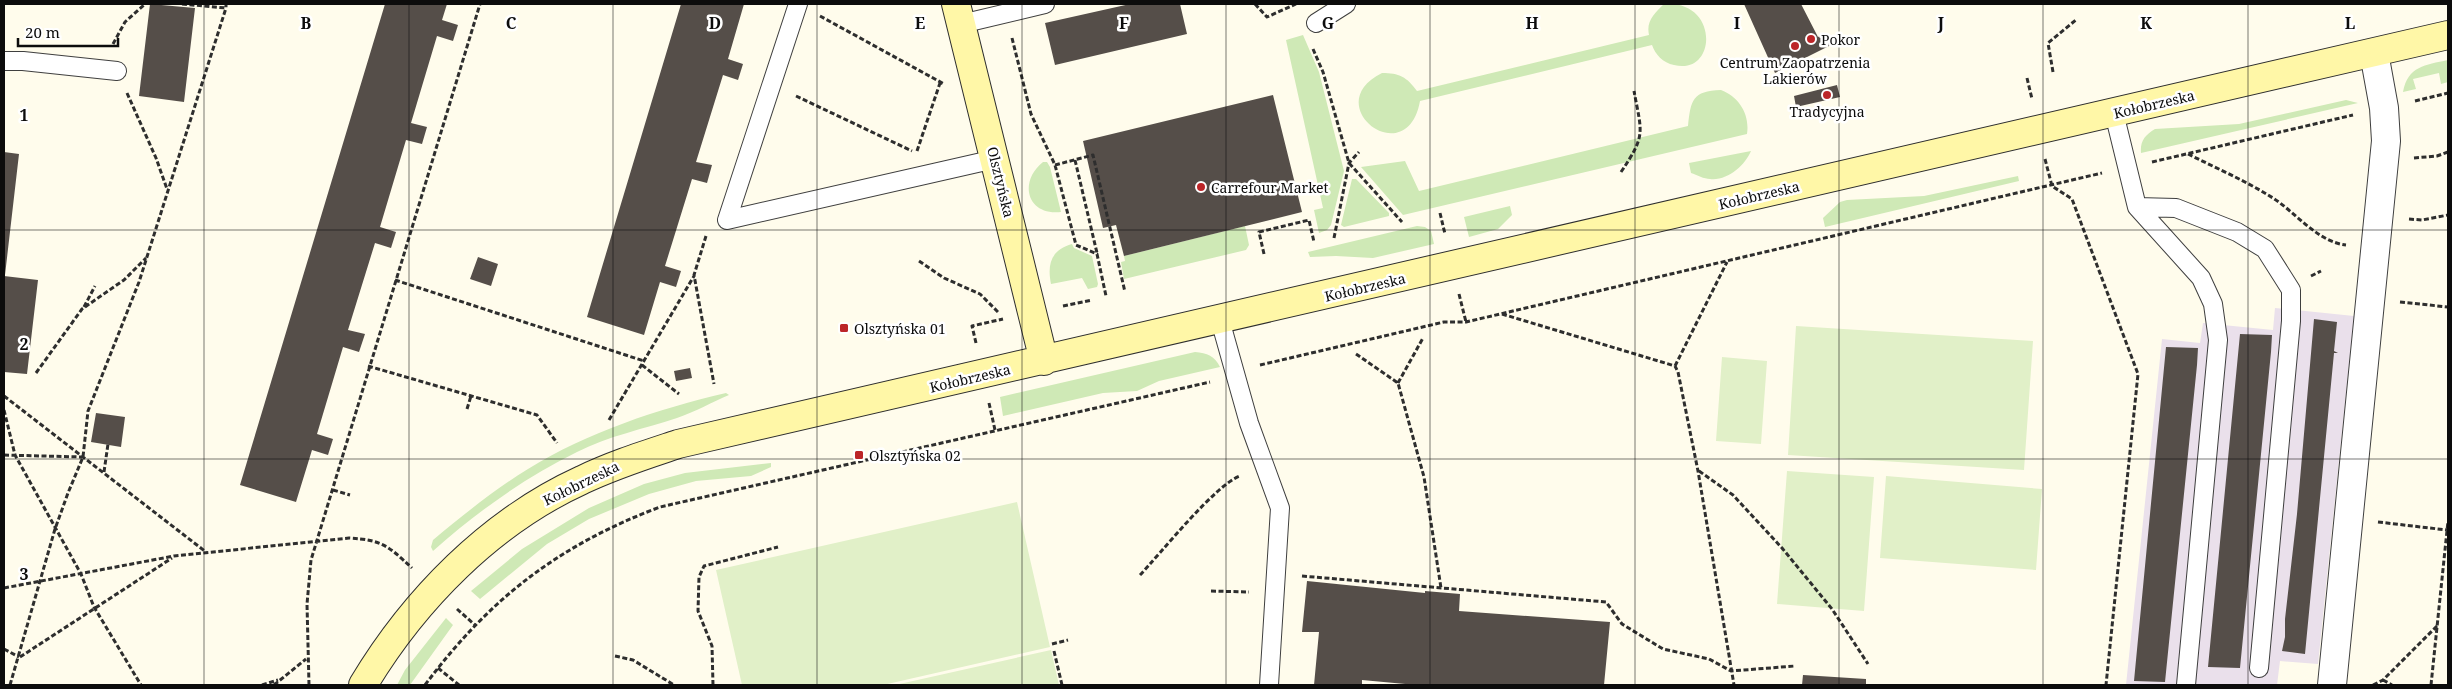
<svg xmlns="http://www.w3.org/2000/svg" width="2452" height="689" font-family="'Noto Serif',serif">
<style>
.industrial{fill:#eae0eb}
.green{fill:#cfe9b6}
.pitch{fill:#e1f0c8}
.building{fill:#554e49}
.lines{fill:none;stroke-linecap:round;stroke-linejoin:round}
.lane-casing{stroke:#3f3f3f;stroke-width:20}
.street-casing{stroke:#3f3f3f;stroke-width:30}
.secondary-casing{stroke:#2e2e2e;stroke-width:30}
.path{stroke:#2e2e2e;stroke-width:3;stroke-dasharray:5 2.5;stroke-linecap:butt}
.lane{stroke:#fff;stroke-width:18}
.street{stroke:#fff;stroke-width:28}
.secondary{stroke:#fff7a7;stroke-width:28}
.grid{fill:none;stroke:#0c0c0c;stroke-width:1;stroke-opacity:0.55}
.poi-dot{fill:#bc2528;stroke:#fff;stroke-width:2}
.labels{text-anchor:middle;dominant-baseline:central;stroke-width:5;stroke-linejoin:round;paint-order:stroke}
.poi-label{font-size:14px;fill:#0c0c0c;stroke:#fff;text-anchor:start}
.street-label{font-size:14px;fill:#0c0c0c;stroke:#fff}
.grid-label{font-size:16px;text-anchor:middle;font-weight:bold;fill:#0c0c0c;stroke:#fff;stroke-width:5;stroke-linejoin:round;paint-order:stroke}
</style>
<rect width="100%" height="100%" fill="#fffcec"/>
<path class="industrial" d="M 2275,308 L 2354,316 L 2318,664 L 2280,661 L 2277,685 L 2126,685 L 2162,339 L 2200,343 L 2203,323 L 2273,330 Z"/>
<path class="green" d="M 1664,4 C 1720,0 1717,76 1674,65 C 1663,63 1655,54 1652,45 L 1420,101 C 1407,174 1317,105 1382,73 C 1399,73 1407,77 1417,91 L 1649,35 C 1646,21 1654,14 1664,4 Z
M 1303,35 L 1319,72 L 1344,171 L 1331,225 L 1327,230 L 1319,233 L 1314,210 L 1323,208 L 1286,40 Z
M 2448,60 L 2448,82 L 2441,84 L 2439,73 L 2413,79 L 2416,89 L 2403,92 C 2408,66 2425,65 2448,60 Z
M 1721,90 C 1739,97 1750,114 1747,134 L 1403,215 L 1361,167 L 1405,161 L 1419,191 L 1688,126 C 1691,100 1692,91 1721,90 Z
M 2346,100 L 2358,103 L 2141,153 C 2140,141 2145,135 2155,129 L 2239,124 Z
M 1751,151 C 1745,165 1728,181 1710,179 C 1704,179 1697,175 1691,173 L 1689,163 Z
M 1043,162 L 1047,162 L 1050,167 L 1061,212 C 1027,216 1018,182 1043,162 Z
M 2018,176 L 2019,181 L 1825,227 L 1823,218 L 1840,202 L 1847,200 L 1924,196 Z
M 1352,179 L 1356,179 L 1389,213 L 1389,216 L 1344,227 L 1341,225 Z
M 1510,206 L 1512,215 L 1498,229 L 1469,237 L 1464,217 Z
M 1245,226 L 1249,245 L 1246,250 L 1124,279 L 1121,262 L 1125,261 L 1124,256 Z
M 1417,226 L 1425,227 L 1431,231 L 1434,244 L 1373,258 L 1336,256 L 1310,257 L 1308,252 Z
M 1072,244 L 1074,248 L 1092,256 L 1098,284 L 1097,287 L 1088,289 L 1082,278 L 1051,284 C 1047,264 1051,250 1072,244 Z
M 1195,352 C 1207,353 1215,356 1220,367 L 1159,381 L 1137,391 L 1103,393 L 1003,416 L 1000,397 Z
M 726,393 L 729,395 C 712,402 695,412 677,418 C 644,429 608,436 577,452 C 524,478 477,512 433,551 L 431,547 L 433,540 C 462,516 495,489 528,469 C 588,432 658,409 726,393 Z
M 771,463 L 771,467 L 751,476 L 696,481 L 649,494 L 589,519 L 547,544 L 480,599 L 471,591 L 522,549 L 589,508 L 644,484 L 685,473 Z
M 446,618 L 453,625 L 410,685 L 397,685 L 405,670 Z"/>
<path class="pitch" d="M 1796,326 L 2033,341 L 2024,470 L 1788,455 Z
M 1722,357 L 1767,361 L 1761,444 L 1716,441 Z
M 1787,471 L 1874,477 L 1864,611 L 1777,604 Z
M 1886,476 L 2042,489 L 2036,570 L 1880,558 Z
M 1017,502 L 1050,647 L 883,685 L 742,685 L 716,570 Z
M 1051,650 L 1059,685 L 895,685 Z"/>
<path class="building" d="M 150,4 L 195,8 L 184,102 L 139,96 Z
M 385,4 L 447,4 L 442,20 L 458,25 L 453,41 L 437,36 L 411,123 L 427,127 L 422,144 L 406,140 L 380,227 L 396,232 L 391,248 L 375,243 L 348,330 L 365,334 L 359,352 L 343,347 L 317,434 L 333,439 L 328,455 L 312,450 L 296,502 L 240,485 Z
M 681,4 L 744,4 L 728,59 L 743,64 L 738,80 L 723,75 L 696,162 L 712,165 L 707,183 L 692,179 L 665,266 L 681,271 L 676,287 L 660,282 L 644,335 L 587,317 Z
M 1130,4 L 1180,4 L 1187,34 L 1055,65 L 1045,23 Z
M 1744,4 L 1801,4 L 1818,37 L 1827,33 L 1833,44 L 1775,73 Z
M 1837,85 L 1840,97 L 1796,107 L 1794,96 Z
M 1273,95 L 1302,212 L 1124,256 L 1116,225 L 1103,228 L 1083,141 Z
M 4,152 L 19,154 L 5,275 L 4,275 Z
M 478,257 L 498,264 L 491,286 L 470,279 Z
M 4,276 L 38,280 L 27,374 L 4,372 Z
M 2314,319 L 2337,322 L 2334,351 L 2338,353 L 2334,353 L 2305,654 L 2282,651 L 2285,637 L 2285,619 L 2297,514 Z
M 2240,334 L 2272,335 L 2271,352 L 2240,668 L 2208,667 Z
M 2166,347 L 2198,348 L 2197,365 L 2165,682 L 2134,681 Z
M 690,368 L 692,378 L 676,381 L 674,371 Z
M 96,413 L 125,417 L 121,447 L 91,442 Z
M 1307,581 L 1425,593 L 1425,591 L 1460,594 L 1459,611 L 1610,622 L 1604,685 L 1416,685 L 1362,680 L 1362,685 L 1314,685 L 1319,632 L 1302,632 Z
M 1803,675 L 1866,679 L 1866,685 L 1802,685 Z"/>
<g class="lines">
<g class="lane-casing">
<path id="lane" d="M 1316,23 L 1346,4
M 961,24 L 1045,4
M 4,61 L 23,61 L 117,71
M 2114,113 L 2137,207 L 2201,278 L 2213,304 L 2218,340 L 2186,685
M 2137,207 L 2176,208 L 2237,232 L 2265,249 L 2291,290 L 2291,321 L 2259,668
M 727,220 L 995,159
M 727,220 L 798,4
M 1220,320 L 1249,423 L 1280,508 L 1269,685"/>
</g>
<g class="street-casing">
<path id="street" d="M 2332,685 L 2386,141 L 2384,108 L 2374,53"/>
</g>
<g class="secondary-casing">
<path id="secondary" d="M 956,4 L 1044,361
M 363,685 C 414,600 490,522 582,480 C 613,465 645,455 678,444 L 2448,35"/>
</g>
<path class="path" d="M 182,4 L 226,8 L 226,4
M 1255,4 L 1267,17 L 1296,4
M 820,16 L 944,84
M 1012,38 L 1031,114 L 1055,165 L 1076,245 L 1097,254 L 1106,296
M 113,44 L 125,22 L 145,4
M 1313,49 L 1323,72 L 1349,163 L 1402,222
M 2053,72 L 2048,43 L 2077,19
M 2027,78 L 2032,99
M 127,93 L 156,158 L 167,189
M 796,96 L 912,151
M 2415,101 L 2448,93
M 917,151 L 940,83
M 2188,154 C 2216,168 2246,181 2273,198 C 2296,213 2318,242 2346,245
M 2414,158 L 2437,156 L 2448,152
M 2045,159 L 2052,186 L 2072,199 L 2138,374 L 2106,685
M 1075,160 L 1097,253
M 2152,162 L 2353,115
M 1055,165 L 1093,155 L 1125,292
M 1621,172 C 1646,135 1642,134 1634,91
M 1440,213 L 1445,234
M 2409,219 L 2422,220 L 2448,215
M 706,236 L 694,275 L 714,384
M 1334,238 L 1349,163 L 1359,152
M 1264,254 L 1259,232 L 1309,220 L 1314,242
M 919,261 L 944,278 L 980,294 L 999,313
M 2311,276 L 2321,271
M 395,280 L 644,361
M 1459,294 L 1466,322
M 2400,302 L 2448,307
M 1063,306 L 1092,300
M 84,307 L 95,286
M 1502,314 L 1675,366 L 1678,372 L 1698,471 L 1734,685
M 976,343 L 972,326 L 1003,319
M 1356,354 L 1398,383 L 1424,477 L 1441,588
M 642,365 L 679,394
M 1260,365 L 1444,322 L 1466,322 L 2102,173
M 368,366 L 537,415 L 557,443
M 1675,366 L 1727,262
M 36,373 L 82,309 L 124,280 L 146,258
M 1398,383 L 1423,338
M 4,396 L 206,552
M 989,403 L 995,430
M 467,409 L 471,396
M 4,410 L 15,455 L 81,574 L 94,607 L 141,685
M 609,420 L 694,276
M 4,455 L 83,457
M 1699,471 L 1733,495 L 1782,548 L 1832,609 L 1868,664
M 104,472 L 108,444
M 333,490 L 350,495
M 2378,522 L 2447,530
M 1140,575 C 1160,554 1216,484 1240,476
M 1302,576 L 1606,602 L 1622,624 L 1663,649 L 1709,659 L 1731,671 L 1795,666
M 4,588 L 174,556 L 349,538 C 383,540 388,546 412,568
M 1211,591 L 1249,592
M 457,609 L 475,625
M 1052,644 L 1068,640
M 4,649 L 19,657
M 1054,651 L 1062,685
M 615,656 L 633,660 L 674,685
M 20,657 L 172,558
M 438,668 L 459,685
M 2383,680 L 2392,685
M 10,685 L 55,529 L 68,493 L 83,457 L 88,411 L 139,282 L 226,8
M 262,685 L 278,680
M 274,685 L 306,659
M 309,685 L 307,604 L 311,560 L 480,4
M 425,685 C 490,598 559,545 660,507 L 1210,382
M 713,685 L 712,646 L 698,611 L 699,577 L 704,566 L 778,547
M 2373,685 L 2383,680 L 2437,626
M 2431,685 L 2448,521"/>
<use href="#lane" class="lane"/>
<use href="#street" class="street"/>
<use href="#secondary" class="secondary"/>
</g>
<path class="grid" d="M 204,4 L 204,685M 409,4 L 409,685M 613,4 L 613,685M 817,4 L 817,685M 1022,4 L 1022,685M 1226,4 L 1226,685M 1430,4 L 1430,685M 1635,4 L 1635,685M 1839,4 L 1839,685M 2043,4 L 2043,685M 2248,4 L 2248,685M 4,230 L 2448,230M 4,459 L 2448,459"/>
<g class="poi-dot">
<circle cx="1811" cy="39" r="5"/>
<circle cx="1795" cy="46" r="5"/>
<circle cx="1827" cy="95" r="5"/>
<circle cx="1201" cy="187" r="5"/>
<rect x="839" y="323" width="10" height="10" rx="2.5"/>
<rect x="854" y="450" width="10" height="10" rx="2.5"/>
</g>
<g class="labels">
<g class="poi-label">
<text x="1821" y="39">Pokor</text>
<text x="1795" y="62" text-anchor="middle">Centrum Zaopatrzenia<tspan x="1795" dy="16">Lakierów</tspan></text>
<text x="1827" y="111" text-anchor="middle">Tradycyjna</text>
<text x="1211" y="187">Carrefour Market</text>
<text x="854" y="328">Olsztyńska 01</text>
<text x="869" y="455">Olsztyńska 02</text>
</g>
<g class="street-label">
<text transform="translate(2154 104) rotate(-13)">Kołobrzeska</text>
<text transform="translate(1001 182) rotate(76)">Olsztyńska</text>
<text transform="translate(1759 195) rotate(-13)">Kołobrzeska</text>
<text transform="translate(1365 287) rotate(-13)">Kołobrzeska</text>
<text transform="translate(970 378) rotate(-13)">Kołobrzeska</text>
<text transform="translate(581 483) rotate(-26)">Kołobrzeska</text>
</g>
</g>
<g class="grid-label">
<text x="306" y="29">B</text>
<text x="511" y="29">C</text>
<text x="715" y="29">D</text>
<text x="920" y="29">E</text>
<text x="1124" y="29">F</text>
<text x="1328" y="29">G</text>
<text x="1532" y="29">H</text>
<text x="1737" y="29">I</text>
<text x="1941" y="29">J</text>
<text x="2146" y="29">K</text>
<text x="2350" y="29">L</text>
<text x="24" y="121">1</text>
<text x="24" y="350">2</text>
<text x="24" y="580">3</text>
</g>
<rect width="2452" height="689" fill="none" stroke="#0c0c0c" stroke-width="10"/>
<path d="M18 38v8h100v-8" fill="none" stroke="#0c0c0c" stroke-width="2.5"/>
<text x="25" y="38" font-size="15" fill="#0c0c0c" stroke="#ffffff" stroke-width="4" paint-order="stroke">20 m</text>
</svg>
